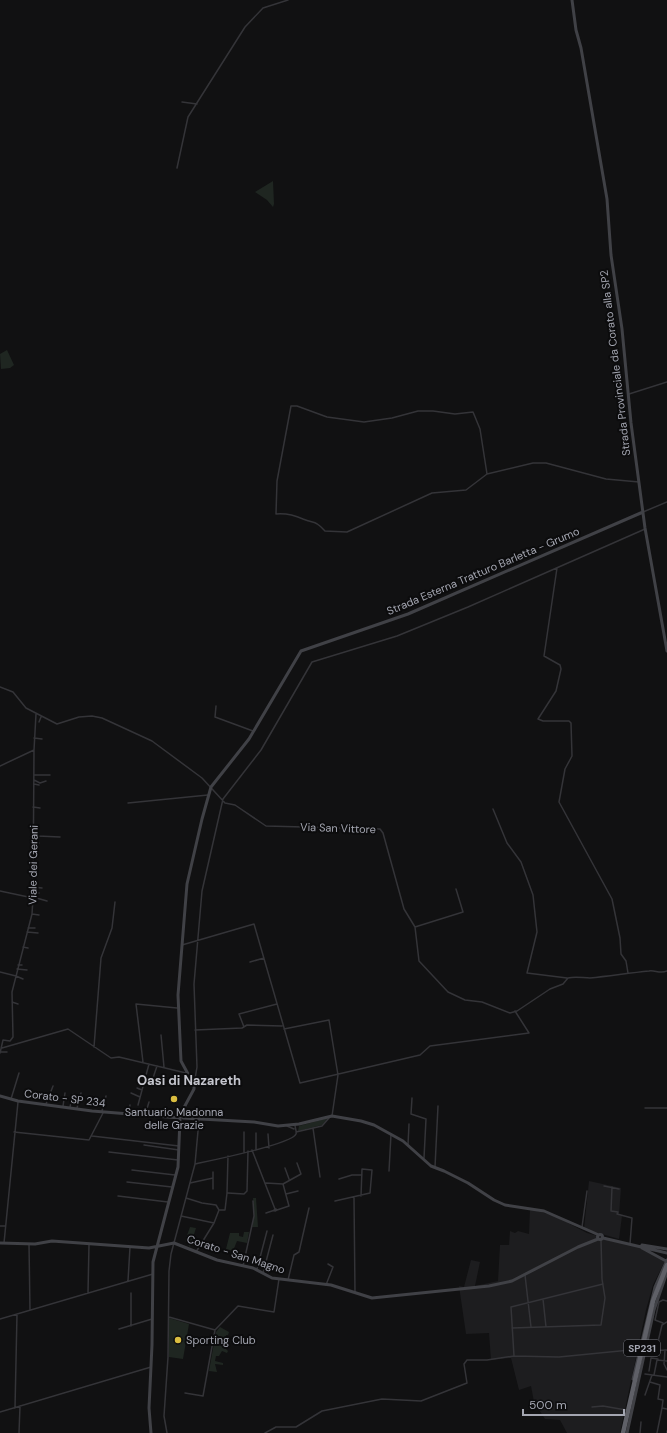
<svg xmlns="http://www.w3.org/2000/svg" width="667" height="1433" font-family="'DM Sans',sans-serif">
<style>
.built{fill:#1d1d1f}
.green{fill:#1f2621}
.lines{fill:none;stroke-linecap:round;stroke-linejoin:round}
.street{stroke:#343438;stroke-width:1.5}
.secondary{stroke:#404146;stroke-width:3}
.highway{stroke:#5f6067;stroke-width:4.5}
.poi-dot{fill:#dabd40;stroke:#0c0c0d;stroke-width:1.5}
.labels{text-anchor:middle;dominant-baseline:central;stroke-width:4;stroke-linejoin:round;paint-order:stroke}
.shield{fill:#0c0c0d;stroke:#767880;stroke-width:1}
.shield-label{font-size:10px;font-weight:bold;fill:#a4a6b1}
.street-label{font-size:11px;fill:#a4a6b1;stroke:#0c0c0d}
.poi-label{font-size:11px;fill:#a4a6b1;stroke:#0c0c0d}
.quarter-label{font-size:13px;font-weight:bold;fill:#c4c5cd;stroke:#0c0c0d}
</style>
<rect width="100%" height="100%" fill="#111112"/>
<path class="built" d="M 589,1181 L 621,1188 L 619,1215 L 622,1216 L 619,1239 L 584,1229 Z
M 530,1209 L 555,1216 L 587,1233 L 638,1247 L 665,1261 L 653,1285 L 646,1310 L 620,1433 L 567,1433 L 560,1420 L 545,1419 L 534,1402 L 531,1386 L 519,1390 L 511,1358 L 491,1360 L 489,1333 L 466,1334 L 459,1286 L 464,1287 L 471,1260 L 480,1262 L 475,1286 L 498,1281 L 500,1245 L 509,1245 L 510,1231 L 515,1233 L 518,1231 L 529,1234 Z"/>
<path class="green" d="M 273,181 L 274,204 L 273,207 L 267,200 L 255,192 Z
M 7,350 L 14,365 L 10,368 L 1,369 L 0,354 Z
M 328,1118 L 322,1125 L 298,1131 L 299,1126 Z
M 253,1198 L 256,1198 L 258,1227 L 252,1227 L 254,1216 Z
M 190,1227 L 196,1228 L 190,1247 L 185,1241 Z
M 244,1232 L 249,1232 L 247,1243 L 237,1241 L 233,1251 L 226,1249 L 230,1233 L 239,1233 L 239,1236 L 243,1237 Z
M 169,1318 L 189,1324 L 183,1359 L 169,1357 Z
M 220,1327 L 229,1332 L 228,1335 L 226,1335 L 225,1348 L 228,1351 L 227,1353 L 222,1351 L 219,1356 L 216,1356 L 215,1361 L 223,1363 L 223,1365 L 215,1364 L 217,1372 L 209,1371 L 216,1332 Z"/>
<g class="lines">
<path class="street" d="M 182,102 L 197,104
M 177,168 L 188,117 L 245,27 L 263,8 L 288,0
M 629,394 L 667,382
M 487,474 L 480,429 L 473,412 L 455,414 L 433,411 L 418,411 L 392,418 L 364,422 L 327,417 L 297,406 L 291,406 L 277,481 L 276,514 C 287,513 294,515 303,519 C 315,524 315,520 325,531 L 347,532 L 432,493 L 466,490 L 487,474 L 533,463 L 546,463 L 606,479 L 639,482
M 643,512 L 667,502
M 557,568 L 544,656 L 560,665 L 561,669 L 556,691 L 538,719 L 543,721 L 569,721 L 571,723 L 572,756 L 565,769 L 559,802 L 612,899 L 620,938 L 621,954 L 626,961 L 628,973
M 0,687 L 13,692 L 26,708 L 57,724 L 79,717 L 92,716 L 102,718 L 152,741 L 202,778 L 225,803 L 235,805 L 266,826 L 380,829 L 383,833 L 404,909 L 415,927 L 419,961 L 448,992 L 465,1000 L 482,1002 L 510,1013 L 517,1011 L 550,989 L 563,984 L 568,978 C 576,976 583,978 590,978 C 610,976 629,973 649,971 C 655,970 660,974 667,971
M 216,706 L 215,717 L 253,731
M 39,722 L 41,717
M 34,738 L 42,739
M 0,766 L 34,750
M 34,775 L 50,775
M 34,780 L 40,783 L 46,781
M 34,784 L 39,785
M 128,803 L 208,795
M 33,807 L 40,808
M 493,809 L 507,843 L 521,862 L 533,895 L 537,932 L 527,973 L 567,978
M 33,834 L 38,836 L 60,837
M 33,842 L 39,843
M 33,887 L 42,888
M 0,891 L 33,898
M 33,892 L 39,893
M 33,897 L 47,901
M 32,914 L 39,915
M 415,927 L 463,912 L 456,889
M 28,928 L 35,928
M 27,932 L 38,933
M 182,945 L 254,924 L 300,1083 L 420,1055 L 430,1046 L 529,1033 L 515,1011
M 23,947 L 28,948
M 250,962 L 264,958
M 18,965 L 22,965
M 17,969 L 27,970
M 0,972 L 16,976
M 16,976 L 23,979
M 12,1002 L 18,1004
M 244,1027 L 239,1014 L 277,1004
M 284,1029 L 329,1020 L 338,1075 L 332,1116
M 195,1030 L 242,1028 L 247,1025 L 282,1026
M 161,1035 L 164,1067
M 94,1047 L 101,958 L 112,928 L 115,902
M 2,1048 L 68,1029 L 111,1058 L 119,1057 L 186,1073
M 1,1052 L 7,1052
M 0,1053 L 3,1040 L 10,1041 L 13,1037 L 12,992 L 32,914 L 33,898 L 34,750 L 36,714
M 143,1062 L 136,1004 L 177,1008
M 155,1082 L 152,1081 L 157,1066
M 194,1085 L 197,1067 L 194,984 L 202,891 L 223,799 L 261,750 L 312,662 L 397,636 L 468,607 L 645,529
M 137,1088 L 142,1090
M 131,1093 L 140,1097
M 412,1098 L 411,1114 L 426,1119 L 424,1158
M 11,1099 L 19,1073
M 46,1104 L 53,1086
M 138,1105 L 149,1064
M 63,1106 L 65,1093
M 70,1107 L 73,1094
M 77,1108 L 81,1093
M 645,1108 L 667,1108
M 102,1111 L 106,1096
M 128,1114 L 130,1105
M 145,1115 L 149,1102
M 287,1126 L 294,1129
M 313,1128 L 320,1177
M 14,1132 L 89,1140 L 103,1113
M 296,1132 L 322,1126 L 329,1118
M 268,1134 L 269,1148
M 92,1136 L 179,1146
M 144,1145 L 179,1150
M 408,1145 L 409,1124
M 252,1150 L 275,1209
M 256,1150 L 256,1133
M 109,1152 L 178,1160
M 244,1152 L 244,1132
M 195,1164 C 209,1161 292,1144 296,1134 C 297,1132 295,1128 295,1125
M 435,1167 L 438,1106
M 285,1168 L 289,1179
M 132,1170 L 175,1175
M 389,1171 L 391,1134
M 339,1179 L 352,1175 L 362,1175
M 127,1182 L 172,1187
M 190,1183 L 213,1178
M 266,1183 L 283,1184 L 301,1174 L 297,1163
M 604,1186 L 619,1189
M 612,1187 L 611,1211 L 618,1212 L 617,1214 L 632,1218 L 630,1244
M 213,1189 L 213,1172
M 228,1193 L 244,1194 L 247,1191 L 248,1151
M 286,1194 L 298,1191
M 118,1196 L 168,1202
M 186,1198 L 202,1203 L 216,1205 L 219,1210 L 225,1210 L 227,1193 L 228,1156
M 354,1198 L 355,1292
M 335,1201 L 370,1193 L 372,1170 L 362,1169 L 361,1196
M 276,1209 L 277,1210 L 275,1211 L 274,1210 Z
M 277,1210 L 289,1206 L 283,1184
M 266,1213 L 275,1210
M 181,1216 L 214,1223
M 0,1226 L 5,1226
M 582,1227 L 587,1191
M 4,1243 L 18,1102
M 29,1244 L 30,1310
M 196,1252 L 214,1223 L 219,1210
M 243,1266 L 254,1216 L 253,1201
M 257,1269 L 267,1231
M 263,1273 L 273,1235
M 525,1275 L 531,1327
M 288,1280 L 294,1255 L 299,1252 L 309,1208
M 128,1281 L 130,1247
M 326,1285 L 333,1267 L 328,1264
M 88,1293 L 89,1245
M 543,1299 L 546,1327
M 169,1317 L 215,1330
M 0,1319 L 153,1274
M 663,1323 L 655,1320 L 659,1302 L 663,1300 L 667,1301
M 131,1326 L 131,1293
M 512,1328 L 601,1325 L 605,1298 L 602,1279 L 601,1240
M 119,1329 L 152,1319
M 646,1350 L 648,1351 L 667,1350
M 656,1350 L 662,1325 L 667,1322
M 665,1350 L 664,1364 L 667,1370
M 514,1356 L 511,1307 L 603,1284
M 649,1371 L 651,1358 L 658,1359
M 645,1374 L 667,1377
M 654,1375 L 657,1360 L 667,1361
M 650,1382 L 660,1385 L 658,1399 L 663,1400 L 662,1408 L 667,1409
M 185,1393 L 203,1396 L 215,1330 L 238,1306 L 274,1312 L 279,1279
M 645,1395 L 652,1375
M 592,1407 L 603,1406 L 626,1410
M 15,1408 L 17,1314
M 0,1412 L 151,1367
M 19,1433 L 20,1406
M 167,1433 L 164,1416 L 168,1357 L 169,1271 L 171,1254 L 195,1164 L 199,1120
M 265,1433 L 276,1427 L 296,1427 L 322,1411 L 382,1399 L 421,1401 L 467,1383 L 464,1364 L 467,1360 L 487,1360 L 514,1356 L 559,1357 L 640,1349
M 640,1433 L 641,1422
M 657,1433 L 662,1408
M 667,1433 L 667,1431"/>
<path class="secondary" d="M 572,0 L 576,30 L 581,48 L 607,199 L 611,255 L 622,329 L 631,423 L 645,528 L 667,651
M 0,1096 L 18,1101 L 92,1111 L 180,1118
M 180,1115 L 194,1089 L 194,1085 L 181,1061 L 178,995 L 187,884 L 202,819 L 211,787 L 249,739 L 301,651 L 408,614 L 643,512
M 183,1118 L 254,1122 L 278,1126 L 299,1124 L 332,1116 L 361,1121 L 374,1125 L 403,1141 L 431,1166 L 444,1171 L 468,1183 L 494,1200 L 505,1205 L 544,1211 L 599,1235
M597.5 1237a2.5 2.5 0 1 1 5 0a2.5 2.5 0 1 1-5 0Z
M 603,1238 L 667,1253
M 0,1243 L 35,1244 L 52,1241 L 149,1248 L 174,1243 L 217,1260 L 253,1268 L 272,1278 L 331,1285 L 372,1298 L 489,1286 L 512,1281 L 578,1247 L 598,1239
M 642,1245 L 667,1249
M 642,1248 L 666,1261
M 633,1379 L 655,1287 L 667,1260
M 151,1433 L 149,1408 L 152,1345 L 153,1262 L 178,1167 L 180,1119
M 627,1433 L 654,1310 L 667,1272"/>
<path class="highway" d="M 623,1433 L 653,1301 L 667,1265"/>
</g>
<g class="poi-dot">
<circle cx="174" cy="1099" r="4"/>
<circle cx="178" cy="1340" r="4"/>
</g>
<g class="labels">
<rect class="shield" x="624" y="1340" width="36" height="16" rx="3"/>
<g class="shield-label">
<text x="642" y="1348">SP231</text>
</g>
<g class="street-label">
<text transform="translate(615 363) rotate(-97)">Strada Provinciale da Corato alla SP2</text>
<text transform="translate(483 571) rotate(-23)">Strada Esterna Tratturo Barletta - Grumo</text>
<text transform="translate(338 828) rotate(2)">Via San Vittore</text>
<text transform="translate(33 865) rotate(-89)">Viale dei Gerani</text>
<text transform="translate(65 1098) rotate(7)">Corato - SP 234</text>
<text transform="translate(236 1254) rotate(18)">Corato - San Magno</text>
</g>
<g class="poi-label">
<text x="174" y="1112">Santuario Madonna<tspan x="174" dy="13">delle Grazie</tspan></text>
<text x="186" y="1340" text-anchor="start">Sporting Club</text>
</g>
<g class="quarter-label">
<text x="189" y="1080">Oasi di Nazareth</text>
</g>
</g>
<path d="M523 1409v6h101v-6" fill="none" stroke="#a4a6b1" stroke-width="2"/>
<text x="529" y="1409" font-size="12" fill="#a4a6b1" stroke="#0c0c0d" stroke-width="3" paint-order="stroke">500 m</text>
</svg>
